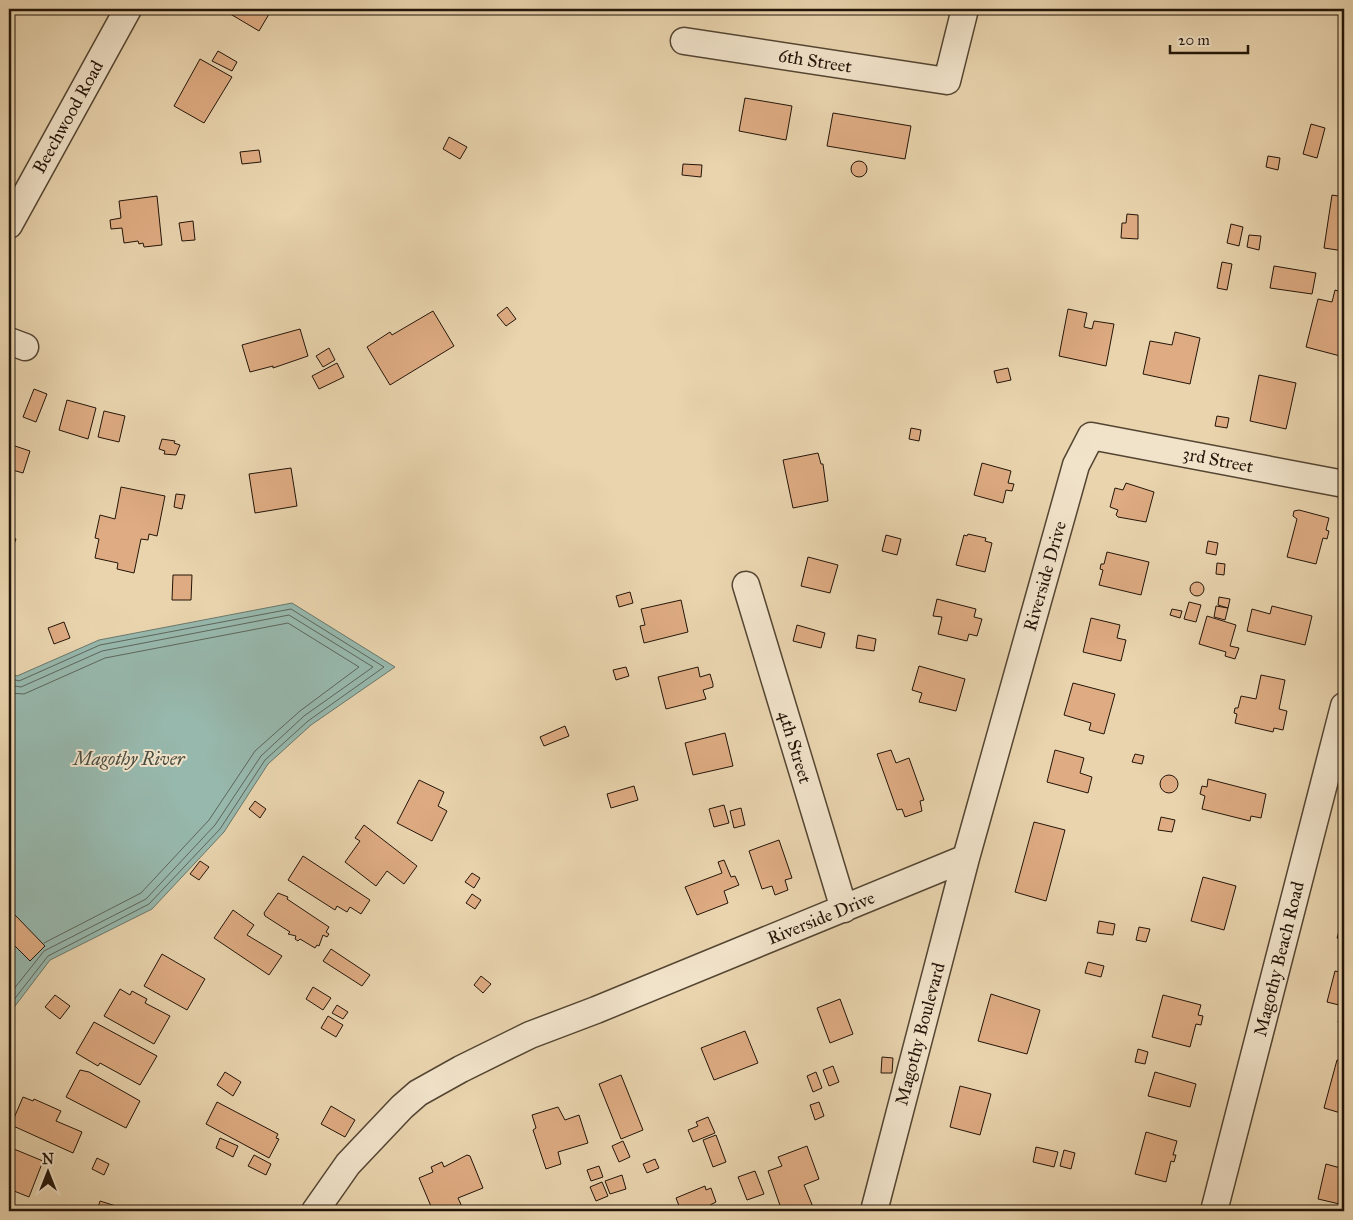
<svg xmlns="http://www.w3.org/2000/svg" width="1353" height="1220" font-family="'IM FELL Great Primer',serif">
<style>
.water{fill:#97b8ad;stroke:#69776b}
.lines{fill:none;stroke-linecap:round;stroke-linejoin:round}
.shore{stroke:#5d665b;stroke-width:1}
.building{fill:#deab82;stroke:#231509}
.street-casing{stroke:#544532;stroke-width:29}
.street{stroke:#f1e3ca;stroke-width:26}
.labels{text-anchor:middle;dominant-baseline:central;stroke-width:4;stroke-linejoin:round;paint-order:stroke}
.street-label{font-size:18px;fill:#231509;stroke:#f1e3ca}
.water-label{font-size:19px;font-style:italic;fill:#4c4e42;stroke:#f1e3ca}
</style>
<rect width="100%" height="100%" fill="#e9d4ae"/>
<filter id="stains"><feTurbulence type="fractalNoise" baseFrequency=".004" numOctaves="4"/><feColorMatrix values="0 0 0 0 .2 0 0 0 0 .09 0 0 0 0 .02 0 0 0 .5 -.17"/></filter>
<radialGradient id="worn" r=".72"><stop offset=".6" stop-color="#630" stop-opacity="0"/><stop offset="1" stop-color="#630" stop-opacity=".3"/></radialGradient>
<path class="water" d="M 292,603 L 395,667 L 311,725 L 268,764 L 224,832 L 152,909 L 50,960 L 9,1014 L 9,672 L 17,676 L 99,640 Z"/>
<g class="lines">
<path class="shore" d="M 9,678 L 19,681 L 100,645 L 291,609 L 384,667 L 308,721 L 265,760 L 220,829 L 149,904 L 48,956 L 9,1006
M 9,685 L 21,687 L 102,651 L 289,615 L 373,667 L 304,716 L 261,756 L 215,825 L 146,899 L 44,951 L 9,995
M 9,693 L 24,694 L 105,658 L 288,623 L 359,667 L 300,711 L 255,751 L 209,820 L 141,893 L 44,943"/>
</g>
<path class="building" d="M 222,9 L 272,9 L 259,31 Z
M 218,51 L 237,62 L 232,71 L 212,61 Z
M 200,59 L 232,77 L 204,123 L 174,106 Z
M 745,98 L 792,106 L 786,140 L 739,131 Z
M 833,113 L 911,126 L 905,159 L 827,146 Z
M 1311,124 L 1325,128 L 1317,158 L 1303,154 Z
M 449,137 L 467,147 L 460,159 L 443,149 Z
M 259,150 L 261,162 L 242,164 L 240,152 Z
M 1268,156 L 1280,158 L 1278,170 L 1266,167 Z
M851 169a8 8 0 1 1 16 0a8 8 0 1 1-16 0Z
M 683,164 L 702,165 L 701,177 L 682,175 Z
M 1332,195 L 1344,197 L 1344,251 L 1324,248 Z
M 157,196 L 162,245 L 144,247 L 143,243 L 139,244 L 138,241 L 124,243 L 122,228 L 111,229 L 110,220 L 121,218 L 119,201 Z
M 1127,214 L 1138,215 L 1138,239 L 1121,238 L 1122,223 L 1126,223 Z
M 193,221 L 195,240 L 182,241 L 179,223 Z
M 1231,224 L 1243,227 L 1239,246 L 1227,243 Z
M 1249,235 L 1261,236 L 1259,250 L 1247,247 Z
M 1222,262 L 1232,264 L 1227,290 L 1217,288 Z
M 1274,266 L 1316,273 L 1312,294 L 1270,288 Z
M 1335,290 L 1344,293 L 1344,357 L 1306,347 L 1318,299 L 1332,302 Z
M 507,307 L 516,319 L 506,326 L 497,315 Z
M 1068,309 L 1087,313 L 1084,327 L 1092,329 L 1094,321 L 1114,324 L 1106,366 L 1059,356 Z
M 433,311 L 454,346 L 390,385 L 367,347 L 390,332 L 392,335 Z
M 300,329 L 308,356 L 273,368 L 273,366 L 250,372 L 242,345 Z
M 1175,332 L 1200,338 L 1190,384 L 1143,374 L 1150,341 L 1172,345 Z
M 329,348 L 335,360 L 323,367 L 316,356 Z
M 337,363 L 344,377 L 319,389 L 312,376 Z
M 1008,368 L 1011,380 L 997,383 L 994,371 Z
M 1259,375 L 1296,383 L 1286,429 L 1250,421 Z
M 34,389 L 47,394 L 36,422 L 23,417 Z
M 67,400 L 96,408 L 88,439 L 59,430 Z
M 104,411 L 125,416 L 119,442 L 98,437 Z
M 1217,416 L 1229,418 L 1227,428 L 1215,426 Z
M 911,428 L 921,430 L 919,441 L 909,439 Z
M 162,439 L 175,441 L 174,443 L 180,445 L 176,455 L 164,454 L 165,451 L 159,449 Z
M 9,444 L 30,451 L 23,473 L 9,469 Z
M 818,453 L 821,464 L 823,464 L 828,501 L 793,508 L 783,460 Z
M 982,463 L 1011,471 L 1008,483 L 1014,484 L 1012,491 L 1006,490 L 1003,503 L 974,495 Z
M 291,468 L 297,506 L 255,513 L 249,474 Z
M 1126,483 L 1154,492 L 1146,522 L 1118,517 L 1116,515 L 1118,510 L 1110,507 L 1115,488 L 1123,490 Z
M 121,487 L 165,496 L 157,536 L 149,534 L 148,540 L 141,539 L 134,573 L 117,569 L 118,563 L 95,558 L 99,539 L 95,538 L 100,515 L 115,519 Z
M 176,494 L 185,495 L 182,509 L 174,507 Z
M 1299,510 L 1329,518 L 1326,530 L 1329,531 L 1327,539 L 1323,538 L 1316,564 L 1287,557 L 1297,519 L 1293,516 L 1294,511 Z
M 968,534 L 986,538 L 985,541 L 992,543 L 985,572 L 956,565 L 964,535 L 967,536 Z
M 886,535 L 901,539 L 897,555 L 882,551 Z
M 9,536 L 16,539 L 9,556 Z
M 1208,541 L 1218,543 L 1216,555 L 1206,553 Z
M 1107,552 L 1149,562 L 1141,595 L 1099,585 L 1103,570 L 1100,569 L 1101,564 L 1104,564 Z
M 808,557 L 838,565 L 830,593 L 801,586 Z
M 1217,563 L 1225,564 L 1224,575 L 1216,574 Z
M 173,575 L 192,575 L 191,600 L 172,600 Z
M1190 589a7 7 0 1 1 14 0a7 7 0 1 1-14 0Z
M 630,592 L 633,603 L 619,607 L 616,596 Z
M 1219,597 L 1230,599 L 1228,608 L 1218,605 Z
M 937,599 L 976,609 L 974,617 L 982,619 L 977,636 L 969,634 L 967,641 L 938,634 L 942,617 L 933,616 Z
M 681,600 L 688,632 L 644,643 L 640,626 L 645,625 L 641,609 Z
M 1189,602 L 1201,605 L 1196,622 L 1184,619 Z
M 1216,606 L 1228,608 L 1225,620 L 1214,617 Z
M 1272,606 L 1312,616 L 1305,645 L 1247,631 L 1252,609 L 1270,614 Z
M 1172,609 L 1182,611 L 1180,618 L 1170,615 Z
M 1207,616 L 1236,625 L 1230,646 L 1239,648 L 1235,659 L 1225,656 L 1226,652 L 1199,644 Z
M 1091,618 L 1120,625 L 1117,638 L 1126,640 L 1121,661 L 1083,652 Z
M 64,622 L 70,638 L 54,644 L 48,628 Z
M 797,625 L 825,633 L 821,648 L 793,641 Z
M 858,635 L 876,639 L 874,651 L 856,648 Z
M 919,666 L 965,679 L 956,711 L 919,702 L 922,693 L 912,690 Z
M 626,667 L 629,676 L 616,680 L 613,670 Z
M 698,667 L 700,677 L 710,674 L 713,684 L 713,687 L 703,690 L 706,699 L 666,709 L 658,677 Z
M 1261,675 L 1285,680 L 1279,709 L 1287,711 L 1283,730 L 1274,728 L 1273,732 L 1235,723 L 1237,714 L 1234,713 L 1235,708 L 1238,708 L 1241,696 L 1256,699 Z
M 1073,683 L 1115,694 L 1104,734 L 1089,730 L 1091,723 L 1064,715 Z
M 565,726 L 569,736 L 544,746 L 540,737 Z
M 725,733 L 733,766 L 693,775 L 685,743 Z
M 891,750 L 896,763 L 909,758 L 924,800 L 920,801 L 922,811 L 905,817 L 902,809 L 897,810 L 877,754 Z
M 1055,750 L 1084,758 L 1080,773 L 1092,777 L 1088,793 L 1047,782 Z
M 1135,754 L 1144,756 L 1142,764 L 1132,762 Z
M1160 784a9 9 0 1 1 18 0a9 9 0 1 1-18 0Z
M 1208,779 L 1266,794 L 1261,818 L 1251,816 L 1250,821 L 1202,809 L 1205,796 L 1200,794 L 1202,786 L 1207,787 Z
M 419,780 L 444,792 L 438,806 L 447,811 L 432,841 L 397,823 Z
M 634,786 L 638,800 L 611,808 L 607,794 Z
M 255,801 L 266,809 L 260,818 L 249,809 Z
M 724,805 L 729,823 L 714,827 L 709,809 Z
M 741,808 L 745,825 L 734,828 L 730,811 Z
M 1161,817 L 1175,820 L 1172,832 L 1158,830 Z
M 1034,822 L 1065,830 L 1046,901 L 1015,892 Z
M 364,825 L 417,866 L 404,884 L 387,871 L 376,886 L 345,862 L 360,841 L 355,838 Z
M 779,840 L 792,878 L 785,880 L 788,890 L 775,895 L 772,886 L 762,889 L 749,851 Z
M 303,856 L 370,900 L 361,914 L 350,907 L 347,912 L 337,906 L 335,910 L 288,880 Z
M 724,860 L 731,877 L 735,876 L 739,885 L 724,891 L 728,903 L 697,915 L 685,887 L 722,873 L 718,862 Z
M 200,861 L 209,867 L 199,880 L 190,874 Z
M 472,873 L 480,878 L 474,888 L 465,882 Z
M 1203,877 L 1236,886 L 1224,930 L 1191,921 Z
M 278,893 L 288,897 L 287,899 L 329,927 L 326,932 L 329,934 L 327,937 L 323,935 L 319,946 L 317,945 L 315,948 L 300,939 L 298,941 L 295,939 L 296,936 L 288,934 L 290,932 L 265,916 L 264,913 Z
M 472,894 L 481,900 L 475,909 L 466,903 Z
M 233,910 L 254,925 L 247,935 L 282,956 L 269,975 L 214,938 Z
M 15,915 L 45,946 L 30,961 L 9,940 L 9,922 Z
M 1344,915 L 1344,940 L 1337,938 Z
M 1099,921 L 1115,924 L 1113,935 L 1097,933 Z
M 1139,927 L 1150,929 L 1146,942 L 1136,940 Z
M 331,949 L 370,975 L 362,986 L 323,961 Z
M 162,954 L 205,979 L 187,1010 L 144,986 Z
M 1088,962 L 1104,966 L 1101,977 L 1085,973 Z
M 1335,971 L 1344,973 L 1344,1023 L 1338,1022 L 1343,1006 L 1327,1002 Z
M 481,976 L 491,984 L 483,993 L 474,985 Z
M 313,987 L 331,998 L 323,1010 L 306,999 Z
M 120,989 L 130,995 L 132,991 L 147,999 L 145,1003 L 170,1016 L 154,1044 L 104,1016 Z
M 991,994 L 1040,1010 L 1027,1054 L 978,1041 Z
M 55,995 L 70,1006 L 60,1019 L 45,1007 Z
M 1163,995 L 1201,1005 L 1198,1015 L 1203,1016 L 1201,1025 L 1196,1024 L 1190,1047 L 1152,1037 Z
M 840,999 L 853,1034 L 830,1043 L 817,1008 Z
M 337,1005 L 348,1012 L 343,1019 L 332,1013 Z
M 328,1016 L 343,1025 L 336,1037 L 321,1028 Z
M 94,1022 L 157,1056 L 140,1085 L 100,1063 L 98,1066 L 76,1053 Z
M 745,1031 L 758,1063 L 714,1080 L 701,1048 Z
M 1138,1049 L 1148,1052 L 1145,1064 L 1135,1062 Z
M 882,1057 L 893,1058 L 892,1073 L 881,1073 Z
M 1337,1060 L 1344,1062 L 1344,1114 L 1324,1108 Z
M 833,1066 L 839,1082 L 829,1086 L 823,1070 Z
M 80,1070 L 89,1072 L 140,1101 L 126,1128 L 66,1097 Z
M 225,1072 L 241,1082 L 233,1096 L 217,1085 Z
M 816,1072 L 822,1088 L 813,1092 L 807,1076 Z
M 1155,1072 L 1196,1084 L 1190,1107 L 1148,1096 Z
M 621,1075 L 643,1130 L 621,1139 L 599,1084 Z
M 960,1086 L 991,1094 L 980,1135 L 950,1127 Z
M 23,1097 L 33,1101 L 34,1099 L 61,1111 L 56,1121 L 82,1132 L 73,1153 L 11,1125 Z
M 217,1102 L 278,1134 L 276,1138 L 279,1139 L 269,1158 L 206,1124 Z
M 819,1102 L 824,1116 L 815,1120 L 810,1105 Z
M 331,1106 L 355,1120 L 345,1137 L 321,1124 Z
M 558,1107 L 565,1120 L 579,1115 L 588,1143 L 558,1152 L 561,1164 L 546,1169 L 533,1130 L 536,1128 L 532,1115 Z
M 708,1117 L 715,1133 L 693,1142 L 688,1130 L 698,1126 L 696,1122 Z
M 1146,1132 L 1177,1141 L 1173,1155 L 1176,1155 L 1174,1162 L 1171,1161 L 1166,1182 L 1135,1174 Z
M 716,1135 L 726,1162 L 713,1167 L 703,1140 Z
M 220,1138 L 238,1146 L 233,1157 L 216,1148 Z
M 623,1141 L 630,1157 L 619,1162 L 612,1146 Z
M 807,1146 L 819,1179 L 804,1185 L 813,1207 L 800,1211 L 782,1211 L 768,1171 L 782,1166 L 778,1157 Z
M 9,1147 L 43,1161 L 29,1197 L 9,1189 Z
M 1036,1147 L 1058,1152 L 1054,1167 L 1033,1162 Z
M 1064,1150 L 1075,1153 L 1071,1169 L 1060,1166 Z
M 254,1155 L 271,1164 L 266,1175 L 248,1166 Z
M 467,1155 L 470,1156 L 483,1188 L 458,1198 L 464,1211 L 433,1211 L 419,1178 L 433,1172 L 431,1167 L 442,1162 L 444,1167 Z
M 97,1158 L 109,1164 L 104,1175 L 92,1169 Z
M 655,1159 L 659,1168 L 647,1173 L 643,1164 Z
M 1326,1164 L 1344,1169 L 1344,1205 L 1318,1199 Z
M 599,1166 L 603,1177 L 591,1181 L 587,1170 Z
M 755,1171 L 764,1194 L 747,1200 L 738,1177 Z
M 622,1175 L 626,1189 L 610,1194 L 605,1181 Z
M 602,1182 L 608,1196 L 596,1201 L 590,1187 Z
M 705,1186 L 706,1190 L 711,1188 L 716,1202 L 710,1205 L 712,1211 L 681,1211 L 676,1198 Z
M 100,1201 L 116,1206 L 115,1211 L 97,1211 Z
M 9,1204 L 23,1209 L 26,1211 L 9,1211 Z"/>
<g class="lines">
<g class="street-casing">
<path id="street" d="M 684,41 L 947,81 L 965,9
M 9,225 L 128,9
M 9,341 L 25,347
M 746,585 L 844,909
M 315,1211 L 348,1164 L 402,1107 L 418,1093 L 461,1069 L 530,1035 L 596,1010 L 966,858
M 874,1211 L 966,858 L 1076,465 L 1091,436 L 1344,484
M 1214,1211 L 1344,706"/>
</g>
<use href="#street" class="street"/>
</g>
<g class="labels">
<g class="street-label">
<text transform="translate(815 61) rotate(9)">6th Street</text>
<text transform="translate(68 117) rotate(-61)">Beechwood Road</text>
<text transform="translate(1218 460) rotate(11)">3rd Street</text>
<text transform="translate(1045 576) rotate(-74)">Riverside Drive</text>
<text transform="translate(795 747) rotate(73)">4th Street</text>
<text transform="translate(821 918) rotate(-22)">Riverside Drive</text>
<text transform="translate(1279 959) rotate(-76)">Magothy Beach Road</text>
<text transform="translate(920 1034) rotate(-75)">Magothy Boulevard</text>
</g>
<g class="water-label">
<text x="129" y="758">Magothy River</text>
</g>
</g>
<rect width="1353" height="1220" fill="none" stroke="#e9d4ae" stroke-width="30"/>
<rect x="10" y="10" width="1333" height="1200" fill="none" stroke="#231509" stroke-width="2.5"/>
<rect x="15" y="15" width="1323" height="1190" fill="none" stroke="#231509"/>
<g transform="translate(48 1172)" stroke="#f1e3ca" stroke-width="4" paint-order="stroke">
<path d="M0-4L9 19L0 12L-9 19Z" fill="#231509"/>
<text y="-8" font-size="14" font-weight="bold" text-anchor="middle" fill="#231509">N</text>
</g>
<path d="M1170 45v8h78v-8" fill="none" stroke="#231509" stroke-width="2.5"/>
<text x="1178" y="45" font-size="15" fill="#231509" stroke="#f1e3ca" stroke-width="4" paint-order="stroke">20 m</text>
<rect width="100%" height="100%" filter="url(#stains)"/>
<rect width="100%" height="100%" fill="url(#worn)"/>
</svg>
